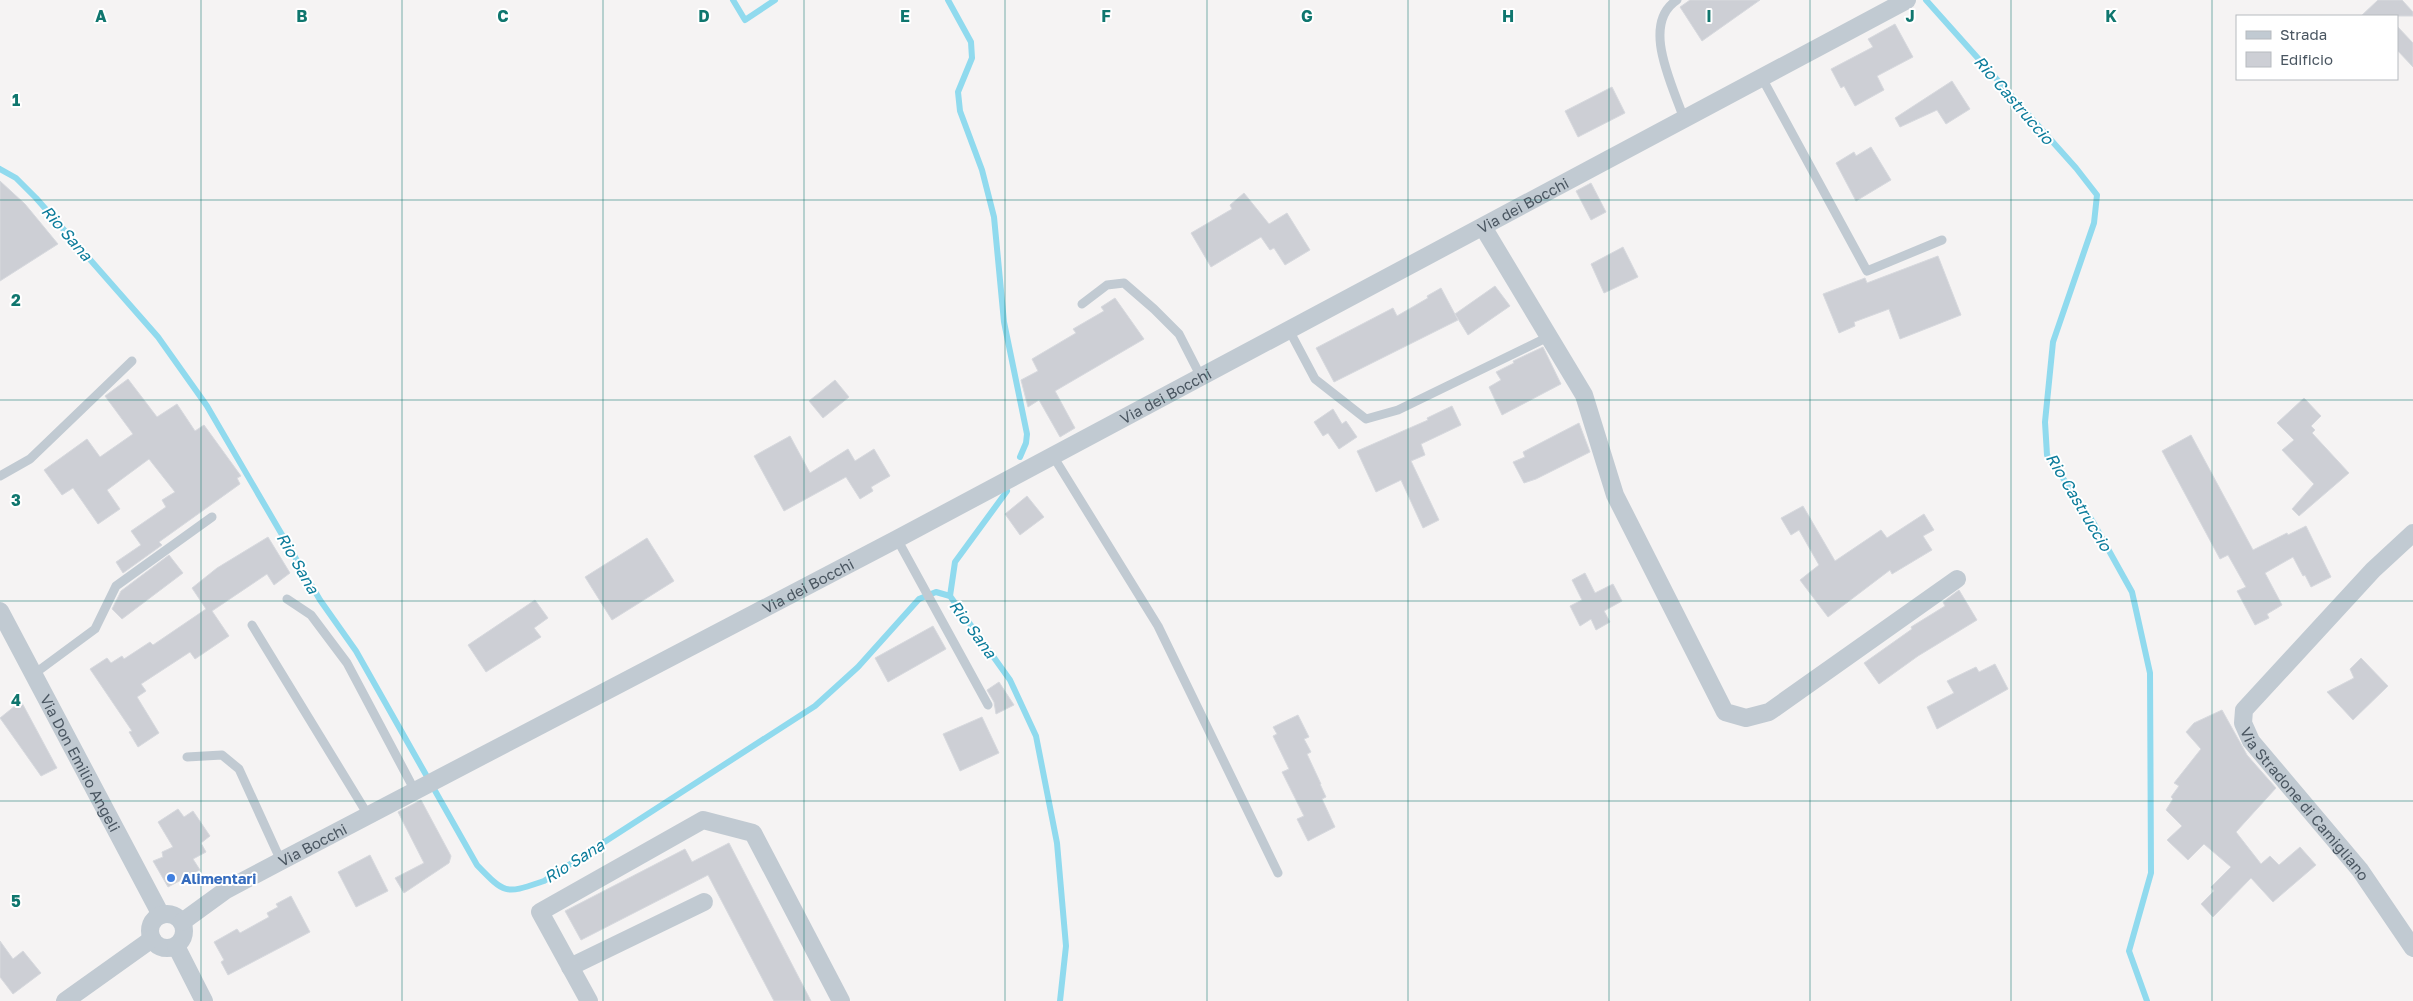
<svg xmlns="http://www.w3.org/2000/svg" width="2413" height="1001" font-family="'Golos Text',sans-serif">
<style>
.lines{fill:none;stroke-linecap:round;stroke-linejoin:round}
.stream{stroke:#90daee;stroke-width:6}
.building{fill:#cdcfd5;stroke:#d7d9de}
.lane{stroke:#c1cad2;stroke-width:9}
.street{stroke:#c1cad2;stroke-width:18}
.grid{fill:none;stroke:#0f766e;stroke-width:1;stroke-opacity:0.55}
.shop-dot{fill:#3f7fe0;stroke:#fff;stroke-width:2}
.labels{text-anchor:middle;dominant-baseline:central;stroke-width:4;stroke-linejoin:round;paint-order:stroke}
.street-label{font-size:15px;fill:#4a5661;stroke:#fff}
.shop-label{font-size:15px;font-weight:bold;fill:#366cbe;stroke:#fff;text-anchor:start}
.water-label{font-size:16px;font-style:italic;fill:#0c7c9b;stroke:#fff}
.grid-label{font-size:16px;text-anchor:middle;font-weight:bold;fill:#0f766e;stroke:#fff;stroke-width:4;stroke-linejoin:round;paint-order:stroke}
</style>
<rect width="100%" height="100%" fill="#f5f3f3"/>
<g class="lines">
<path class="stream" d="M 733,0 L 745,20 L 775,0
M 948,0 L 971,42 L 972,58 L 958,92 L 960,111 L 982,170 L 994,217 L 1004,322 L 1027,434 L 1026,443 L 1020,457
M 1926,0 L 2076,168 L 2097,195 L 2094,223 L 2053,342 L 2045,422 L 2047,455 L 2093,522 L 2132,592 L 2150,673 L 2151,873 L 2129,951 L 2147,1001
M 0,169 L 16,178 L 36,198 L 158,337 L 207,406 L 320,600 L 356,651 L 477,865 C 506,895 505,894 544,881 L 815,706 L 858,667 L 919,599 L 936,592 L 950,596 L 1010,680 L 1036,736 L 1057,843 L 1066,946 L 1060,1001
M 950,596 L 955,562 L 1007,491"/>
</g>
<path class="building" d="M 1690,0 L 1760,0 L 1702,41 L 1680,7 Z
M 2378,0 L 2402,0 L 2413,12 L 2413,16 L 2361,16 Z
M 1895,24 L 1913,57 L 1877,76 L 1884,90 L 1855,106 L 1844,86 L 1841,88 L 1831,69 L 1873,47 L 1868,39 Z
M 2397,26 L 2413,43 L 2413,67 L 2397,50 Z
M 1952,81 L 1970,109 L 1946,124 L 1937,110 L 1900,127 L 1895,118 Z
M 1612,87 L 1625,113 L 1578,137 L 1565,111 Z
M 1871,147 L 1891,180 L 1856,201 L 1836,163 L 1854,152 L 1856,156 Z
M 0,181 L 25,204 L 58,244 L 0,281 Z
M 1591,183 L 1606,212 L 1591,220 L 1576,191 Z
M 1244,193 L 1269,224 L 1287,213 L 1310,250 L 1285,265 L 1274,248 L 1270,250 L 1261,237 L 1211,267 L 1191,233 L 1232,209 L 1230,205 Z
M 1623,247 L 1638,277 L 1604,293 L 1591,264 Z
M 1938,256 L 1961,315 L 1900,339 L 1889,309 L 1854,322 L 1855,326 L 1839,333 L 1823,294 L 1865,278 L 1867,283 Z
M 1495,286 L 1510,306 L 1468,335 L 1455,314 Z
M 1441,288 L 1458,320 L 1334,382 L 1316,348 L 1393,308 L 1397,316 L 1428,298 L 1427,296 Z
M 1115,298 L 1144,339 L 1055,391 L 1075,428 L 1060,437 L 1039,400 L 1028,407 L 1021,380 L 1038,371 L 1032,359 L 1076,333 L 1073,329 L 1104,311 L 1101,307 Z
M 1543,347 L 1561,384 L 1502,415 L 1489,387 L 1501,380 L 1496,372 L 1514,363 L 1513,361 Z
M 128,379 L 157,417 L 177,404 L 195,431 L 204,425 L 241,476 L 237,478 L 240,484 L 159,542 L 162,545 L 123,573 L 116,562 L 141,545 L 131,531 L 166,507 L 162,500 L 175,492 L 149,459 L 107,490 L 120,509 L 98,524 L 73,488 L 62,495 L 44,470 L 87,439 L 100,457 L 133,434 L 105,396 Z
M 835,380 L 849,397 L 823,418 L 809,401 Z
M 2304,398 L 2321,416 L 2311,426 L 2315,430 L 2312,433 L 2349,473 L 2299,516 L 2292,509 L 2314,484 L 2282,450 L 2294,440 L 2277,423 Z
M 1452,406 L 1461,425 L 1421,444 L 1425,455 L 1411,461 L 1439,520 L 1423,528 L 1401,480 L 1376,492 L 1357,451 L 1428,420 L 1427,418 Z
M 1333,409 L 1342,424 L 1346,421 L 1357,437 L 1339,449 L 1328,433 L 1323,436 L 1314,422 Z
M 1579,423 L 1590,452 L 1536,479 L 1524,483 L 1513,462 L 1525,457 L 1523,452 Z
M 2191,435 L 2253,550 L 2287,533 L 2288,535 L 2306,526 L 2331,577 L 2311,587 L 2305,575 L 2303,576 L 2293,557 L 2265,573 L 2282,605 L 2267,614 L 2269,618 L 2255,625 L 2237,591 L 2246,587 L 2228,555 L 2220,559 L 2162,451 Z
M 790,436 L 810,473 L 848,449 L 855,461 L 874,449 L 890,476 L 871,487 L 873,491 L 860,499 L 846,477 L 784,511 L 754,456 Z
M 1027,496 L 1044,517 L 1020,535 L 1005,514 Z
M 1803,506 L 1835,561 L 1881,530 L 1887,538 L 1924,514 L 1934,530 L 1923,536 L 1932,550 L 1892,574 L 1890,570 L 1828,617 L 1800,580 L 1819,565 L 1799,530 L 1791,535 L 1781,518 Z
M 268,537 L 290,573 L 274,585 L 267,574 L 212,611 L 229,636 L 195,659 L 190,652 L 141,684 L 146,691 L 137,697 L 159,733 L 138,747 L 129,732 L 132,731 L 90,669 L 107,658 L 111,663 L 122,656 L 124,659 L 150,642 L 153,645 L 206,609 L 192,588 L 217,568 Z
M 647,538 L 674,581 L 612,620 L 585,577 Z
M 169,555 L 183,573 L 122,619 L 112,609 L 121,591 Z
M 1585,573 L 1595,593 L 1613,584 L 1622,601 L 1604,611 L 1610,622 L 1596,630 L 1591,619 L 1580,626 L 1570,606 L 1582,600 L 1572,580 Z
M 1959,590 L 1977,620 L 1918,656 L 1879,684 L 1864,663 L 1912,629 L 1911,627 L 1945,606 L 1943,602 Z
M 535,600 L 548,618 L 534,628 L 541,637 L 486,672 L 468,645 Z
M 933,626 L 946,649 L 888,682 L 875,658 Z
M 2361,658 L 2388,686 L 2353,720 L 2327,692 L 2354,678 L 2350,669 Z
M 1995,664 L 2008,689 L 1937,729 L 1927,707 L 1954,693 L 1947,681 L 1976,667 L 1979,672 Z
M 999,682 L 1014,705 L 996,714 L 994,702 L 987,690 Z
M 21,701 L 57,768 L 41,776 L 0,718 Z
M 2222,710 L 2247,755 L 2276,788 L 2236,832 L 2261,864 L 2270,856 L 2279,865 L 2300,847 L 2316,865 L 2273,902 L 2251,878 L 2213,917 L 2201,904 L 2214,891 L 2211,887 L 2231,867 L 2204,844 L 2188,860 L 2167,840 L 2182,826 L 2166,810 L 2173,799 L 2171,797 L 2179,786 L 2174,783 L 2201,749 L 2186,732 L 2194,723 Z
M 1298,715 L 1309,737 L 1304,739 L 1311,752 L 1307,754 L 1321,784 L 1320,784 L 1326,797 L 1322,799 L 1335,827 L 1308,841 L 1297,819 L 1304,816 L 1282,772 L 1289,769 L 1273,736 L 1277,734 L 1273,727 Z
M 982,717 L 999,753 L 960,771 L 943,734 Z
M 421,800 L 451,856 L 449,863 L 404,893 L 395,878 L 424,863 L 398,812 Z
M 178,809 L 184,817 L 193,811 L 210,836 L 201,843 L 206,852 L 193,859 L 200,870 L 168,887 L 153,861 L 163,857 L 162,852 L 173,847 L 158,822 Z
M 729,843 L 811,1001 L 774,1001 L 708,875 L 581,940 L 565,911 L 685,849 L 692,862 Z
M 370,855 L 388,891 L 356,907 L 338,872 Z
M 291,896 L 310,932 L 228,975 L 221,962 L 224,960 L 214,942 L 237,929 L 240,933 L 269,917 L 267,913 L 278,907 L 276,904 Z
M 0,941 L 13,959 L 23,951 L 41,973 L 13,994 L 0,977 Z"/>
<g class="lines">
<path class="lane" d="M 1677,0 C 1640,24 1673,86 1684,119
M 1762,78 L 1867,271 L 1942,240
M 1082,304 L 1107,285 L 1124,283 L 1154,309 L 1179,334 L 1201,377
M 1289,330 L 1315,379 L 1366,419 L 1398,410 L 1548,337
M 1053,456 L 1158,626 L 1278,873
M 0,476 L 30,459 L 132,361
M 897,539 L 988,705
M 287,599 L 311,615 L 347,663 L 415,791
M 252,625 L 368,815
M 34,674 L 95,629 L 116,586 L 212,517
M 187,757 L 222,755 L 239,769 L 281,861"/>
<g class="street">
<path d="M 1483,227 L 1584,395 L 1615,495 L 1725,712 L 1746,718 L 1769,712 L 1957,579"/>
<path id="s1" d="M 2413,533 L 2373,570 L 2244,710 L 2243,723 L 2251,741 L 2360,870 L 2413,948"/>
<path id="s2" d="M 0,611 L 161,915"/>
<circle cx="167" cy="931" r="17"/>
<path id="s3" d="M 182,922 L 226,890 L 281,861 L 897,539 L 1907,0"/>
<path d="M 176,946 L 204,1001"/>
<path d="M 570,967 L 704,902"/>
<path d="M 65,1001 L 152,939"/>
<path d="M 589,1001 L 540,912 L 703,820 L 753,833 L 841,1001"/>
</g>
</g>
<path class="grid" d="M 201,0 L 201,1001M 402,0 L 402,1001M 603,0 L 603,1001M 804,0 L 804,1001M 1005,0 L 1005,1001M 1207,0 L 1207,1001M 1408,0 L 1408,1001M 1609,0 L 1609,1001M 1810,0 L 1810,1001M 2011,0 L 2011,1001M 2212,0 L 2212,1001M 0,200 L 2413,200M 0,400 L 2413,400M 0,601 L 2413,601M 0,801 L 2413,801"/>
<circle class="shop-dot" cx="171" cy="878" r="5"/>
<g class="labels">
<g class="street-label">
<text stroke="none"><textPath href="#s3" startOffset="1521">Via dei Bocchi</textPath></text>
<text stroke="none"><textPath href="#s3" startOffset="1116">Via dei Bocchi</textPath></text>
<text stroke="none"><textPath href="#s3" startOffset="711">Via dei Bocchi</textPath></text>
<text stroke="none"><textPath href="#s2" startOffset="172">Via Don Emilio Angeli</textPath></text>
<text stroke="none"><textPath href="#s1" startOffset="360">Via Stradone di Camigliano</textPath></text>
<text stroke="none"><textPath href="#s3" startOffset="152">Via Bocchi</textPath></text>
</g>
<g class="shop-label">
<text x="181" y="878">Alimentari</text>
</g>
<g class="water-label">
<text transform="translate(2014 100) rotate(49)">Rio Castruccio</text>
<text transform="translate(67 233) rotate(49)">Rio Sana</text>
<text transform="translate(2079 502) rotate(59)">Rio Castruccio</text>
<text transform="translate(298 563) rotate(60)">Rio Sana</text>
<text transform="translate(973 629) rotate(54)">Rio Sana</text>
<text transform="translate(574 861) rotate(-32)">Rio Sana</text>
</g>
</g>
<g class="grid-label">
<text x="101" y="22">A</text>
<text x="302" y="22">B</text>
<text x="503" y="22">C</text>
<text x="704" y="22">D</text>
<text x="905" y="22">E</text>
<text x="1106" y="22">F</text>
<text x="1307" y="22">G</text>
<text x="1508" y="22">H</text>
<text x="1709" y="22">I</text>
<text x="1910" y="22">J</text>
<text x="2111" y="22">K</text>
<text x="16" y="106">1</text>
<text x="16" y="306">2</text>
<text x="16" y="506">3</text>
<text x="16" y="706">4</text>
<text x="16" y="907">5</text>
</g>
<rect x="2236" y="15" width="162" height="65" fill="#ffffff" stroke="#b7bbc0"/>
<rect x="2246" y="31" width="25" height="8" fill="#c1cad2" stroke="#b7bbc0"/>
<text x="2280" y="40" font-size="15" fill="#4a5661">Strada</text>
<rect x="2246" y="52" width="25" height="15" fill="#cdcfd5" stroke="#b7bbc0"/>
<text x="2280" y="65" font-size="15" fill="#4a5661">Edificio</text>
</svg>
